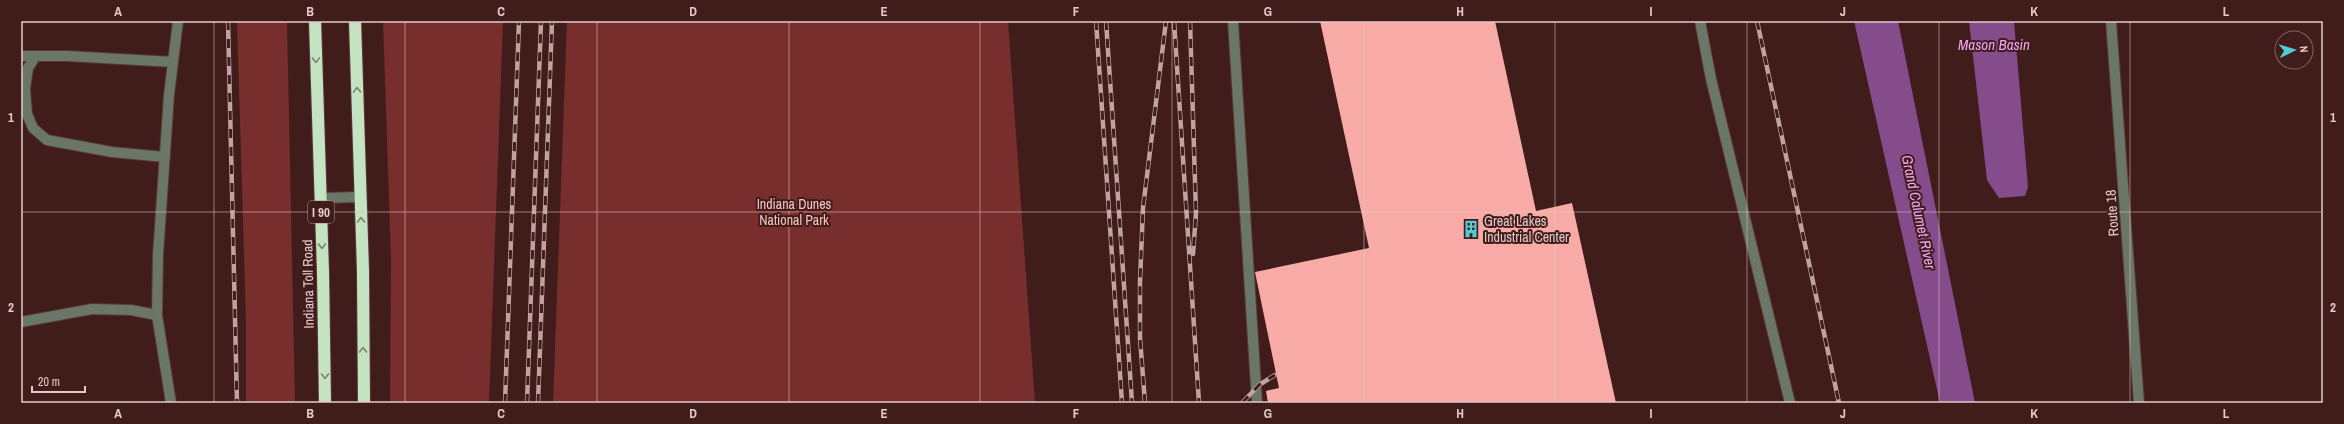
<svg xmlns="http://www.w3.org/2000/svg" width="2344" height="424" font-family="'Archivo Narrow',sans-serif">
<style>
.green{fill:#782e2d}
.water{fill:#844c8a}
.building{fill:#f8aba6}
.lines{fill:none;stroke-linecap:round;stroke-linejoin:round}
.minor-casing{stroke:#5a3836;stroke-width:12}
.highway-casing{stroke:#5a3836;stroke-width:14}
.minor{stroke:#697668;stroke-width:10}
.highway{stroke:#c3e3c2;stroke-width:12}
.rail-casing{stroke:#bfa3a1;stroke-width:4.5}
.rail{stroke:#401c1a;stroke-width:3;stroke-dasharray:9;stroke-linecap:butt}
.oneway{stroke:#82806e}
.grid{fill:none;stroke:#e3cac8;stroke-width:1;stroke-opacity:0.55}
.labels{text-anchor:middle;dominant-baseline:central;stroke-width:4;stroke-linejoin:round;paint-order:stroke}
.shield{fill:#401c1a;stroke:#b29694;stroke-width:1}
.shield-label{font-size:13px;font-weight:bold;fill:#e3cac8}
.park-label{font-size:14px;fill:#f6c4c0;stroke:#401c1a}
.street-label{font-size:14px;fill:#e3cac8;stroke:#401c1a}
.poi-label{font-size:14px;fill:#e3cac8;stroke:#401c1a;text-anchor:start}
.water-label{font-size:15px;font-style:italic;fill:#f3a5fb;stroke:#401c1a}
.neatline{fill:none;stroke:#e3cac8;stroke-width:1.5}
.grid-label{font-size:13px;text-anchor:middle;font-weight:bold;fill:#e3cac8}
</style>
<rect width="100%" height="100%" fill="#401c1a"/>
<path class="green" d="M 237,21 L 287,21 L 295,403 L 246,403 L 246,320 Z
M 383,21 L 503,21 L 489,403 L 390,403 L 391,260 Z
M 567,21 L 1008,21 L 1035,403 L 553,403 Z"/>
<path class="water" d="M 1854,21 L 1898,21 L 1975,403 L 1940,403 Z
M 1969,21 L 2014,21 L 2028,187 L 2025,196 L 1999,198 L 1987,180 Z"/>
<path class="building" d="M 1320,21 L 1495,21 L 1536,211 L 1572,203 L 1616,403 L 1268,403 L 1266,391 L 1279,388 L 1255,272 L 1369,248 Z"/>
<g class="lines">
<g class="minor-casing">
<path id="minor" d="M 1233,21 L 1257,403
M 1700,21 L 1711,79 L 1790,403
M 2111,21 L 2139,403
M 21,56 L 67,56 L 173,62
M 35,57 L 28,68 L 25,89 L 27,114 L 33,128 L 47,140 L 112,152 L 165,157
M 321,198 L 360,197
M 21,322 L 92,309 L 131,310 L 157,315
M 171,403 L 157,315 L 158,255 L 169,95 L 178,21"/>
</g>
<g class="highway-casing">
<path id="highway" d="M 315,21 L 323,272 L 325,403
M 355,21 L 363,271 L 364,403"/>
</g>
<use href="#minor" class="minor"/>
<use href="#highway" class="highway"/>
<g class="rail-casing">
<path id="rail" d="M 228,21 L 237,403
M 1096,21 L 1122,403
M 1106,21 L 1132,403
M 1174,21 L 1199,403
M 1190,21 L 1196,213 L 1193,254
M 1757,21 L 1839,403
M 505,403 L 519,21
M 527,403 L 541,21
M 538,403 L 552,21
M 1145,403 L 1140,338 L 1140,282 L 1143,208 L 1166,21
M 1242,403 L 1259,385 L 1275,375"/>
</g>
<use href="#rail" class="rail"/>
</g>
<defs><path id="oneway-chevron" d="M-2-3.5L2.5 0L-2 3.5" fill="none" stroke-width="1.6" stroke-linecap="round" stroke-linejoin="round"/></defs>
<g class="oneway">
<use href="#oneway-chevron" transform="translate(316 60) rotate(88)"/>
<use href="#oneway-chevron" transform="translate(357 90) rotate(-92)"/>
<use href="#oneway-chevron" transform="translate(361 220) rotate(-92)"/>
<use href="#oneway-chevron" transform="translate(322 246) rotate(88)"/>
<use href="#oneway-chevron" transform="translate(363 350) rotate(-90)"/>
<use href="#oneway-chevron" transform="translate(325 376) rotate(89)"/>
</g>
<path class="grid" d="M 214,21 L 214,403M 405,21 L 405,403M 597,21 L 597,403M 789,21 L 789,403M 980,21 L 980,403M 1172,21 L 1172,403M 1364,21 L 1364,403M 1555,21 L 1555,403M 1747,21 L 1747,403M 1939,21 L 1939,403M 2130,21 L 2130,403M 21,212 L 2323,212"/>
<defs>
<g id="building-bare" transform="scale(1.38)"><path d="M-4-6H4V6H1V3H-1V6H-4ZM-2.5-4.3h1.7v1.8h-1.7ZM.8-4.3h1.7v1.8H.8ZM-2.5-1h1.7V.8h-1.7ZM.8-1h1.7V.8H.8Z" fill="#52cbd7" stroke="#401c1a" stroke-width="2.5" paint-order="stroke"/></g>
</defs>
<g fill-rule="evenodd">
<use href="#building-bare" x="1471" y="229"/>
</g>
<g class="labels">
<rect class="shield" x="308" y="201" width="26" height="22" rx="3"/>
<g class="shield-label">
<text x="321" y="212">I 90</text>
</g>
<g class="park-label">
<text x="794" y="204">Indiana Dunes<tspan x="794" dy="16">National Park</tspan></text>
</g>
<g class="street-label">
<text transform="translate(2112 213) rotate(-94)">Route 18</text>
<text transform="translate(308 284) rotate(-91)">Indiana Toll Road</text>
</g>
<g class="poi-label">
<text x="1484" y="221">Great Lakes<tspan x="1484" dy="16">Industrial Center</tspan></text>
</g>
<g class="water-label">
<text x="1994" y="44">Mason Basin</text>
<text transform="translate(1919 212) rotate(78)">Grand Calumet River</text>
</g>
</g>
<rect width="2344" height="424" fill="none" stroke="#401c1a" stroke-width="44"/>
<g transform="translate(2294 50) rotate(85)"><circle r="19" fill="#401c1a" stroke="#816260"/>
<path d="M0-3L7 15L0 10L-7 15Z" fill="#52cbd7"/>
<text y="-6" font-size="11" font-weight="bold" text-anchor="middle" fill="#e3cac8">N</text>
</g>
<path d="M32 386v6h53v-6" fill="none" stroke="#e3cac8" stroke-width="2"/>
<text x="38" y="386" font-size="12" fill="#e3cac8" stroke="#401c1a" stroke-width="3" paint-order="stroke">20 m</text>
<rect x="22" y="22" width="2300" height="380" class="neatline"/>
<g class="grid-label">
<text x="118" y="16">A</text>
<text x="310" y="16">B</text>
<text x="501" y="16">C</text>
<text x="693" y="16">D</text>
<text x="884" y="16">E</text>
<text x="1076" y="16">F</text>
<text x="1268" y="16">G</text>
<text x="1460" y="16">H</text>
<text x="1651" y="16">I</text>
<text x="1843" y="16">J</text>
<text x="2034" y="16">K</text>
<text x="2226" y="16">L</text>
<text x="11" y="122">1</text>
<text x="2333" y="122">1</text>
<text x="11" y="312">2</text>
<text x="2333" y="312">2</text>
<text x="118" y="418">A</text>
<text x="310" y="418">B</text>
<text x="501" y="418">C</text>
<text x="693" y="418">D</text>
<text x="884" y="418">E</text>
<text x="1076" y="418">F</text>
<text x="1268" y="418">G</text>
<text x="1460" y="418">H</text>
<text x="1651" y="418">I</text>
<text x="1843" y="418">J</text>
<text x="2034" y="418">K</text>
<text x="2226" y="418">L</text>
</g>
</svg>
